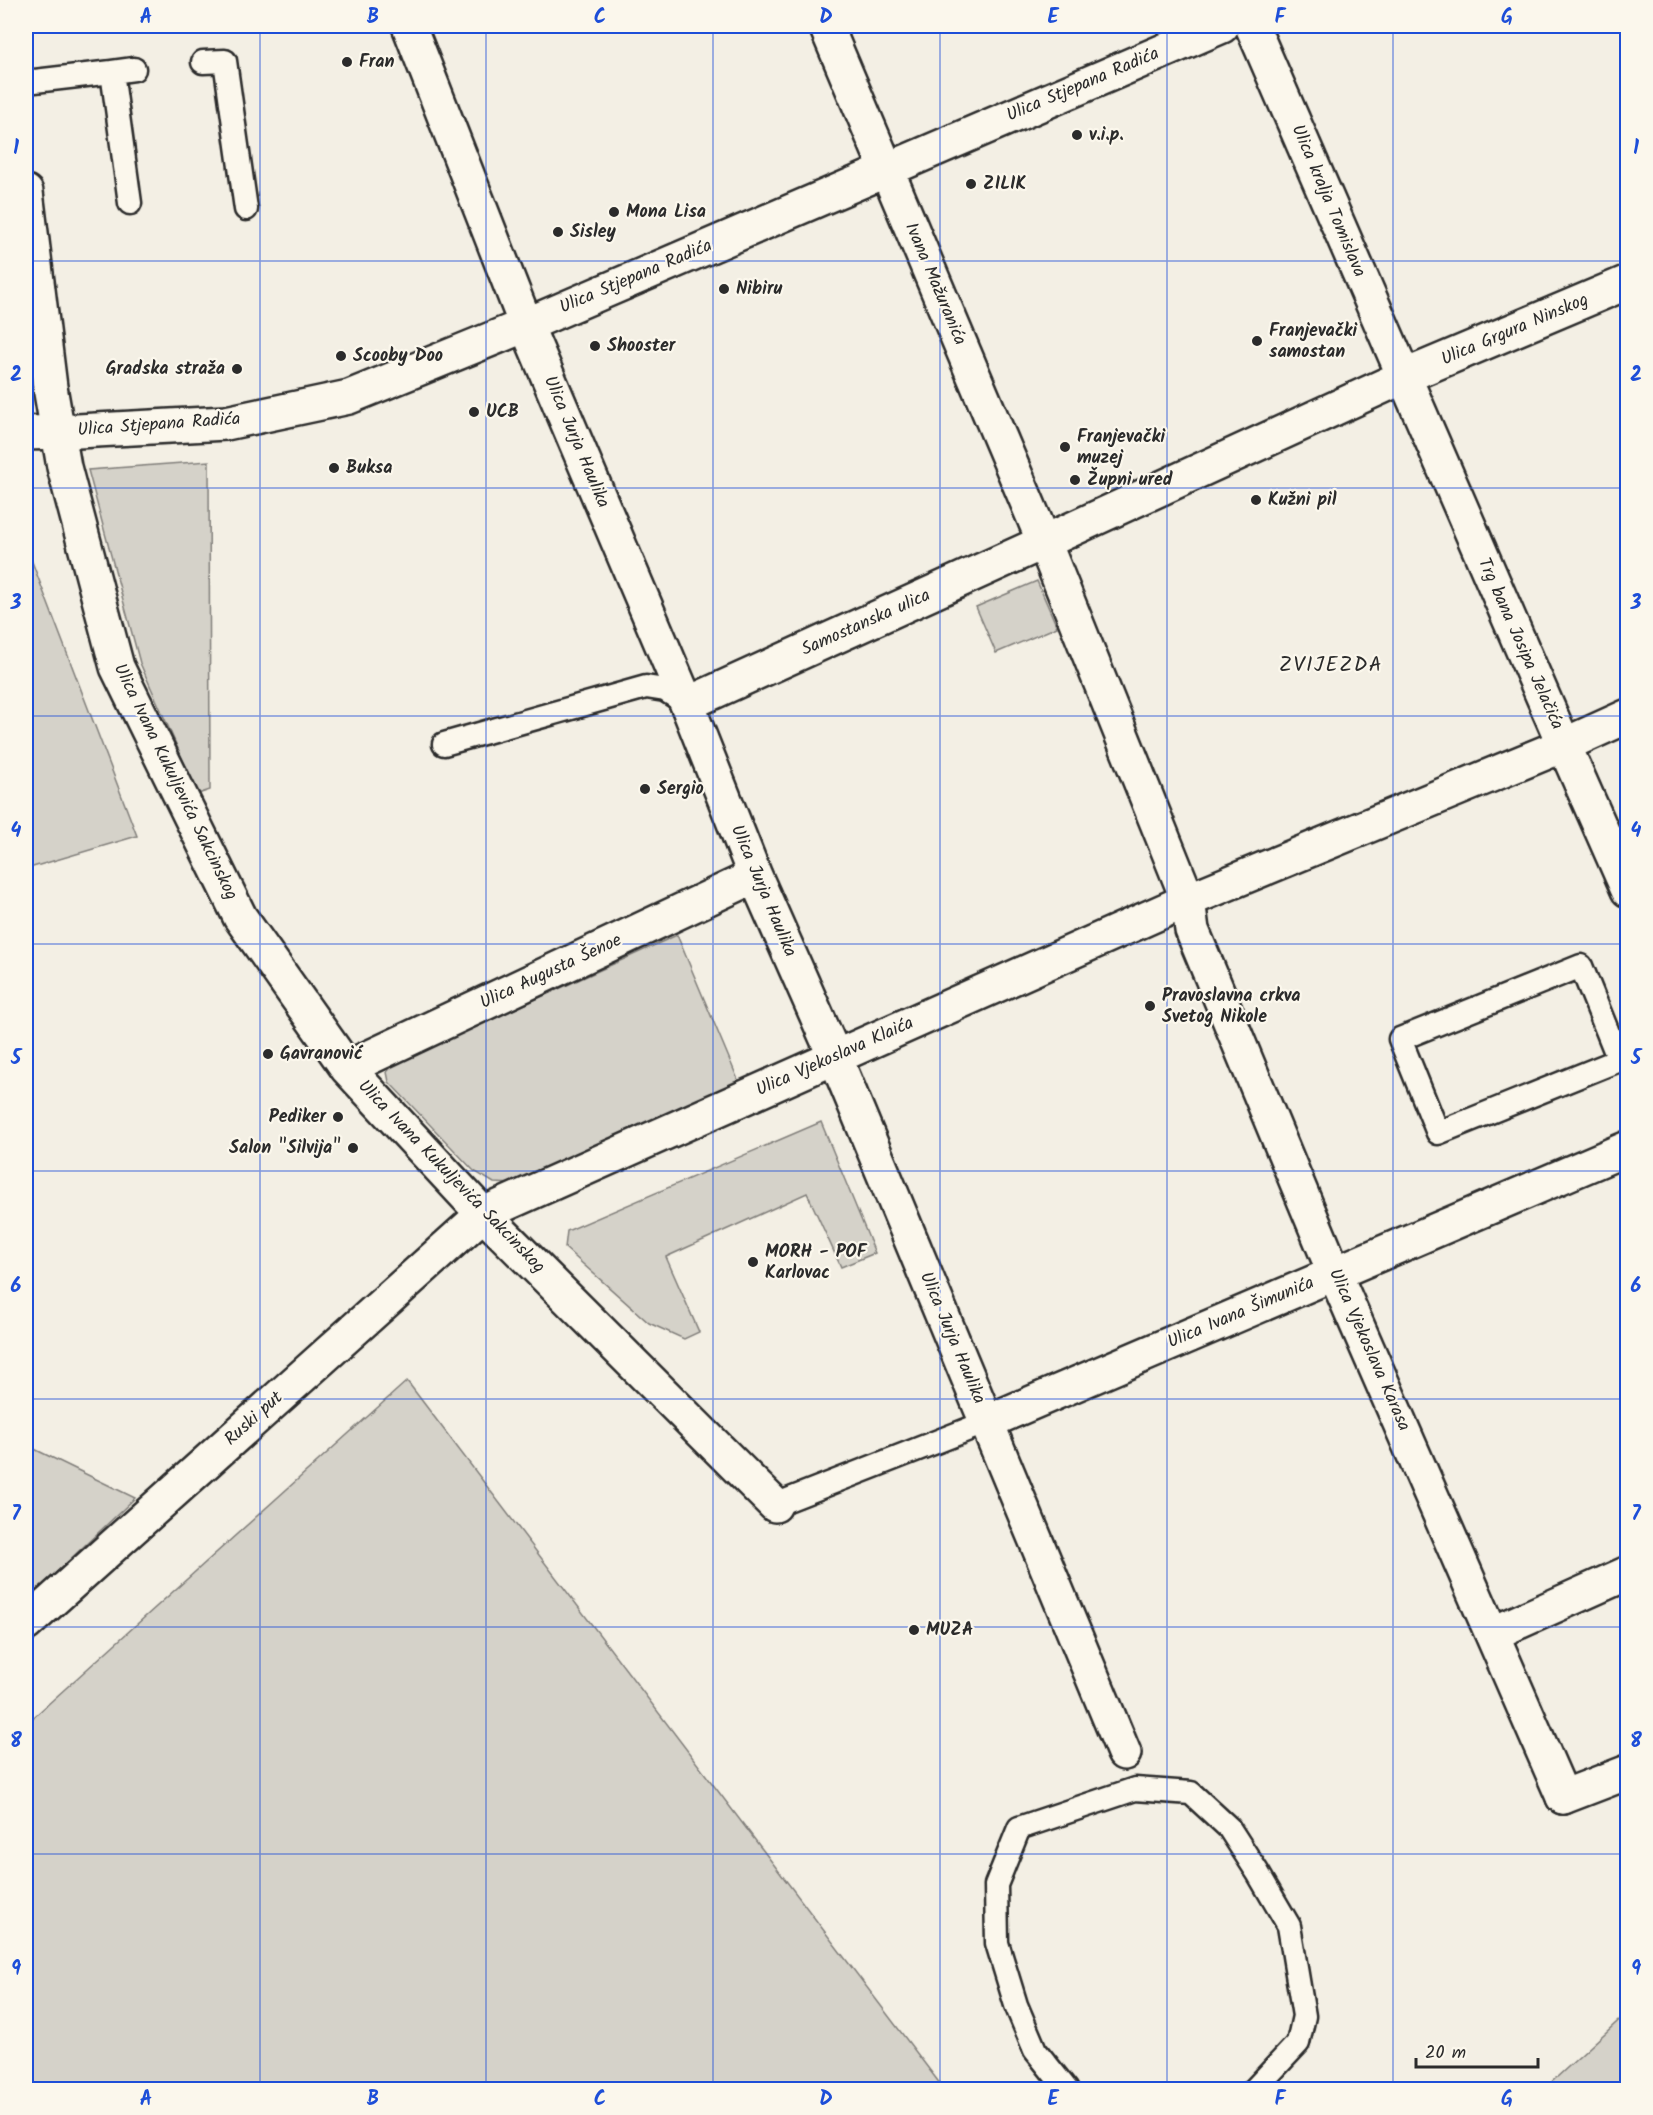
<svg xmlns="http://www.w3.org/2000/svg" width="1653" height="2115" font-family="Kalam,sans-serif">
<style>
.green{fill:#d5d2c9;stroke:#807e7a;stroke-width:1.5}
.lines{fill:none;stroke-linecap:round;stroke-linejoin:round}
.service-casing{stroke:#2b2b2b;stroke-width:27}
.pedestrian-casing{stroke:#2b2b2b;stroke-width:38}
.minor-casing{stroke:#2b2b2b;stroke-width:38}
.service{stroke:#fbf7ec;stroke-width:22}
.pedestrian{stroke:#fbf7ec;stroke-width:33}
.minor{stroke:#fbf7ec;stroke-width:33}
.grid{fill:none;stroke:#1d4ed8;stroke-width:1.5;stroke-opacity:0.55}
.poi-dot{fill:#2b2b2b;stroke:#fbf7ec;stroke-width:2}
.labels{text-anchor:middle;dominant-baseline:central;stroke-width:4.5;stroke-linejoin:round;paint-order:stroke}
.poi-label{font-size:18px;font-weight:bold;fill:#2b2b2b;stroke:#fbf7ec;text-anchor:start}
.street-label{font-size:18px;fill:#2b2b2b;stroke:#fbf7ec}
.quarter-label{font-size:21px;letter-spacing:1.5px;fill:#2b2b2b;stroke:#fbf7ec}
.neatline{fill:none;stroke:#1d4ed8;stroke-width:2}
.grid-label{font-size:20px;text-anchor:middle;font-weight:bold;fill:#1d4ed8}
</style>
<rect width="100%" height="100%" fill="#f3efe4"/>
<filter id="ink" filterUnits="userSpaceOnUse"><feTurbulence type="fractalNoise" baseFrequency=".0167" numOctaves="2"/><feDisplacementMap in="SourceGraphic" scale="12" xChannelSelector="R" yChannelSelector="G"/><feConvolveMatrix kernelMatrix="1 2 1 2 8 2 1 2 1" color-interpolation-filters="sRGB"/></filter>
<g filter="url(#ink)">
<path class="green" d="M 209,461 L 210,790 L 198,794 L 140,663 L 88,470 Z
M 26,546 L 137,836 L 26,869 Z
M 1037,581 L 1057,627 L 996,653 L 976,607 Z
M 677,935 L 739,1082 L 514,1184 L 494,1183 L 474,1171 L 389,1082 L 387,1072 L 394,1064 Z
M 821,1122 L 875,1253 L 841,1267 L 807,1193 L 666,1257 L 699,1332 L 684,1339 L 649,1323 L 565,1248 L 567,1231 Z
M 407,1381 L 944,2089 L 26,2089 L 26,1724 Z
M 26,1445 L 135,1498 L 26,1601 Z
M 1627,2013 L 1627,2089 L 1544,2089 Z"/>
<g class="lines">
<g class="service-casing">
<path id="service" d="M 203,62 L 225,61 L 246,209
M 112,72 L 134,69
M 26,82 L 112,72 L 130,203
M 444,744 L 646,687 L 665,690 L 687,704
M 1619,1060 L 1581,966 L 1400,1039 L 1438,1133 L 1619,1060 L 1628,1057
M 775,1505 L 987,1422
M 1067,2090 L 1035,2050 L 1016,2005 L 997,1943 L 996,1885 L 1019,1828 L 1135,1789 L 1191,1793 L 1229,1828 L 1258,1873 L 1289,1926 L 1304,2016 L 1298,2043 L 1254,2090"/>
</g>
<g class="pedestrian-casing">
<path id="pedestrian" d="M 409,26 L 526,325 L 687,704
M 826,26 L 1044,542 L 1403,377 L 1628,282
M 1252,26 L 1564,745
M 59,432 L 226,423 L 349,397 L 526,325 L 1222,26
M 1494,1633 L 1628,1573
M 1563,1797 L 1628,1772"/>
</g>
<g class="minor-casing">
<path id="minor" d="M 26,192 L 50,387 L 64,467 L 117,667 L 240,917 L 347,1068 L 483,1214 L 775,1505
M 26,433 L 59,432
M 1564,745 L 1628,890
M 347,1068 L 755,876
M 987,1422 L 1628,1148
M 26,1624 L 483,1214 L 1188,900 L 1564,745 L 1628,716
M 1124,1753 L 835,1057 L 755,876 L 687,704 L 1044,542 L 1188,900 L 1192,930 L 1334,1272 L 1563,1797"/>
</g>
<use href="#service" class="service"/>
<use href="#pedestrian" class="pedestrian"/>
<use href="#minor" class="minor"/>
</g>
</g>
<path class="grid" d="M 260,26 L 260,2090M 486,26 L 486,2090M 713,26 L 713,2090M 940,26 L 940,2090M 1167,26 L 1167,2090M 1393,26 L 1393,2090M 26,261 L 1628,261M 26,488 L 1628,488M 26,716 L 1628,716M 26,944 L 1628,944M 26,1171 L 1628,1171M 26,1399 L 1628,1399M 26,1627 L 1628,1627M 26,1854 L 1628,1854"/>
<g class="poi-dot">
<circle cx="347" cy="62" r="6"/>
<circle cx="1077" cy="135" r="6"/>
<circle cx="971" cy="184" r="6"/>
<circle cx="614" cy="212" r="6"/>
<circle cx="558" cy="232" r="6"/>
<circle cx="724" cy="289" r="6"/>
<circle cx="1257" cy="341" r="6"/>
<circle cx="595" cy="346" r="6"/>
<circle cx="341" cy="356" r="6"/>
<circle cx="237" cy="369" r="6"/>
<circle cx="474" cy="412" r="6"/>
<circle cx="1065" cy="447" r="6"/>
<circle cx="334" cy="468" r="6"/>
<circle cx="1075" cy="480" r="6"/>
<circle cx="1256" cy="500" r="6"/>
<circle cx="645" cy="789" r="6"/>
<circle cx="1150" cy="1006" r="6"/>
<circle cx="268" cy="1054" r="6"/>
<circle cx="338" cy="1117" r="6"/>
<circle cx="353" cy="1148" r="6"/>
<circle cx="753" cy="1262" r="6"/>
<circle cx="914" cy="1630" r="6"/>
</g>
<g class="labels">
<g class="poi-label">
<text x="359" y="62">Fran</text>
<text x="1089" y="135">v.i.p.</text>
<text x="983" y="184">ZILIK</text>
<text x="626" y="212">Mona Lisa</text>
<text x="570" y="232">Sisley</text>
<text x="736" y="289">Nibiru</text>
<text x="1269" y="331">Franjevački<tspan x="1269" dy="21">samostan</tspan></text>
<text x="607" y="346">Shooster</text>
<text x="353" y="356">Scooby Doo</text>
<text x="225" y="369" text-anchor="end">Gradska straža</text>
<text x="486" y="412">UCB</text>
<text x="1077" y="437">Franjevački<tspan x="1077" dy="21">muzej</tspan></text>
<text x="346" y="468">Buksa</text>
<text x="1087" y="480">Župni ured</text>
<text x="1268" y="500">Kužni pil</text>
<text x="657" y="789">Sergio</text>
<text x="1162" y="996">Pravoslavna crkva<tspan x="1162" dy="21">Svetog Nikole</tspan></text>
<text x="280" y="1054">Gavranović</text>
<text x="326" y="1117" text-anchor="end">Pediker</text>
<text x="341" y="1148" text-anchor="end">Salon "Silvija"</text>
<text x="765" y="1252">MORH - POF<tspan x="765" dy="21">Karlovac</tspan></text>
<text x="926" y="1630">MUZA</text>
</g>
<g class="street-label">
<text transform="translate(1083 85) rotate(-23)">Ulica Stjepana Radića</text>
<text transform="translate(1328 201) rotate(67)">Ulica kralja Tomislava</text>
<text transform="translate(636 277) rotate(-23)">Ulica Stjepana Radića</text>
<text transform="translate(935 284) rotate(67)">Ivana Mažuranića</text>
<text transform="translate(1515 330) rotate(-23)">Ulica Grgura Ninskog</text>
<text transform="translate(159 425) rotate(-4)">Ulica Stjepana Radića</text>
<text transform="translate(576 442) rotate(67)">Ulica Jurja Haulika</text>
<text transform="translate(866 623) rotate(-24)">Samostanska ulica</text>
<text transform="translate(1520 644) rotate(66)">Trg bana Josipa Jelačića</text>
<text transform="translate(175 782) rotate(64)">Ulica Ivana Kukuljevića Sakcinskog</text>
<text transform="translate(763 891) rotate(67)">Ulica Jurja Haulika</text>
<text transform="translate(551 972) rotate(-25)">Ulica Augusta Šenoe</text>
<text transform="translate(835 1057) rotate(-24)">Ulica Vjekoslava Klaića</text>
<text transform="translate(451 1177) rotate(46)">Ulica Ivana Kukuljevića Sakcinskog</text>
<text transform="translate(1241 1313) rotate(-23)">Ulica Ivana Šimunića</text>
<text transform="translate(952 1338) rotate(67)">Ulica Jurja Haulika</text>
<text transform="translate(1369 1350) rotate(66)">Ulica Vjekoslava Karasa</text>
<text transform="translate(254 1419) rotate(-42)">Ruski put</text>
</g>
<g class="quarter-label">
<text x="1331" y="665">ZVIJEZDA</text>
</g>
</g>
<rect width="1653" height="2115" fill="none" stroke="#fbf7ec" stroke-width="66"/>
<path d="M1416 2058v9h122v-9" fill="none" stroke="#2b2b2b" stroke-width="3"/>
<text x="1425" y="2058" font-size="18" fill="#2b2b2b" stroke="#fbf7ec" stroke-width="4.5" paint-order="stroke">20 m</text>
<rect x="33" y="33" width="1587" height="2049" class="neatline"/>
<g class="grid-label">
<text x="146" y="23">A</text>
<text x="373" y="23">B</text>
<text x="600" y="23">C</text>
<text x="826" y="23">D</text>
<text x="1053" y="23">E</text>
<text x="1280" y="23">F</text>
<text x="1507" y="23">G</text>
<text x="16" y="154">1</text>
<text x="1636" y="154">1</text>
<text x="16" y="381">2</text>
<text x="1636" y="381">2</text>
<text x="16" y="609">3</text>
<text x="1636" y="609">3</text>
<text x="16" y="837">4</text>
<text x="1636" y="837">4</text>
<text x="16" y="1064">5</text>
<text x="1636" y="1064">5</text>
<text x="16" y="1292">6</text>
<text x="1636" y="1292">6</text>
<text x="16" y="1520">7</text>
<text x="1636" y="1520">7</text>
<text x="16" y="1747">8</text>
<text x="1636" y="1747">8</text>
<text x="16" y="1975">9</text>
<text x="1636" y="1975">9</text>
<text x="146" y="2105">A</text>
<text x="373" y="2105">B</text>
<text x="600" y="2105">C</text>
<text x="826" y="2105">D</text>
<text x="1053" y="2105">E</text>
<text x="1280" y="2105">F</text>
<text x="1507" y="2105">G</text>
</g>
</svg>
